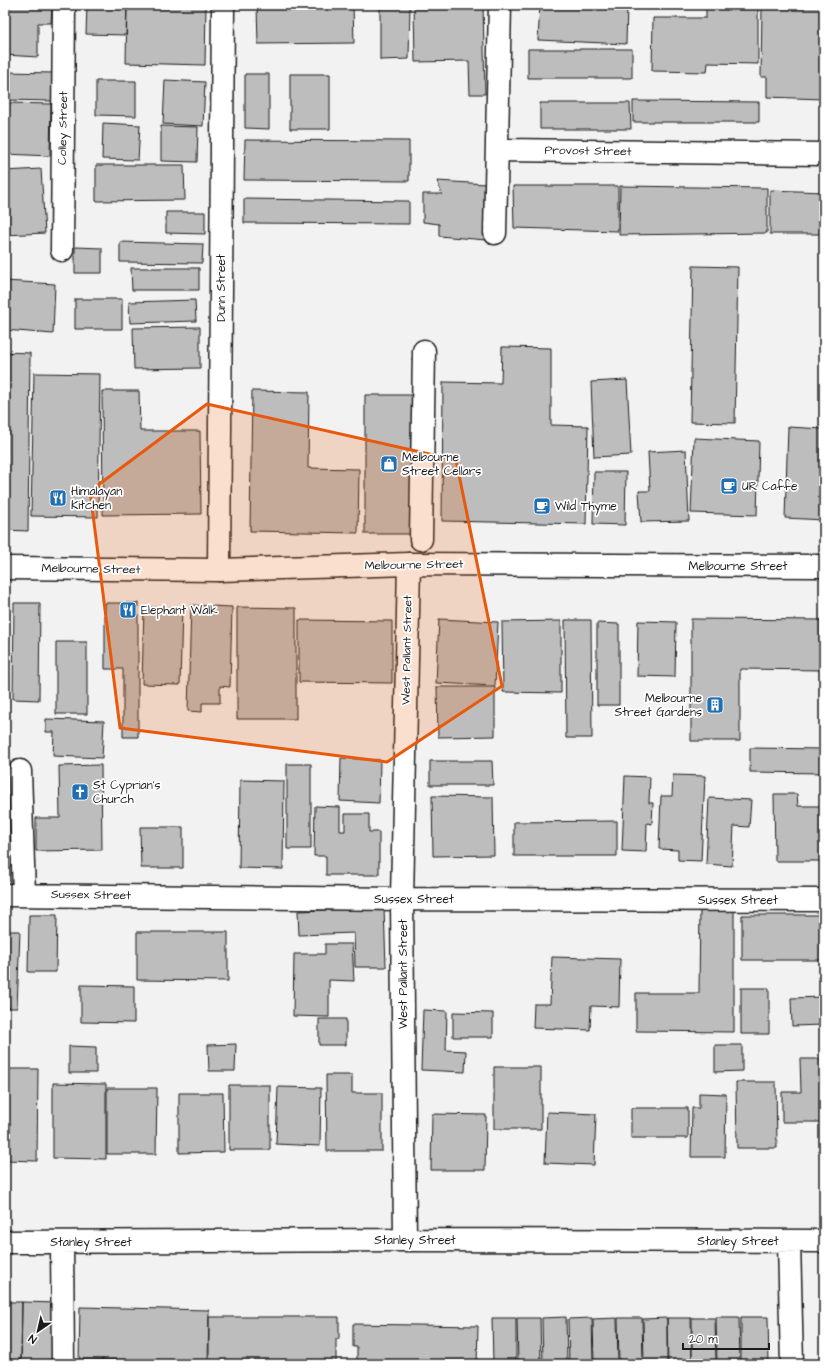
<svg xmlns="http://www.w3.org/2000/svg" width="829" height="1369" font-family="'Architects Daughter',sans-serif">
<style>
.building{fill:#bdbdbd;stroke:#1c1c1c}
.lines{fill:none;stroke-linecap:round;stroke-linejoin:round}
.minor-casing{stroke:#1c1c1c;stroke-width:25}
.major-casing{stroke:#1c1c1c;stroke-width:25}
.minor{stroke:#fff;stroke-width:22}
.major{stroke:#fff;stroke-width:22}
.marked{fill:#e8590c;fill-opacity:0.2;stroke:#e8590c;stroke-width:3;stroke-linejoin:round}
.labels{text-anchor:middle;dominant-baseline:central;stroke-width:3.5;stroke-linejoin:round;paint-order:stroke}
.street-label{font-size:12px;fill:#1c1c1c;stroke:#fff}
.poi-label{font-size:12px;fill:#1c1c1c;stroke:#fff;text-anchor:start}
</style>
<rect width="100%" height="100%" fill="#f2f2f2"/>
<filter id="ink" filterUnits="userSpaceOnUse"><feTurbulence type="fractalNoise" baseFrequency=".025" numOctaves="2"/><feDisplacementMap in="SourceGraphic" scale="8" xChannelSelector="R" yChannelSelector="G"/><feConvolveMatrix kernelMatrix="1 2 1 2 8 2 1 2 1" color-interpolation-filters="sRGB"/></filter>
<g filter="url(#ink)">
<path class="building" d="M 5,5 L 52,5 L 51,23 L 38,23 L 38,57 L 5,55 Z
M 87,5 L 127,5 L 126,35 L 86,34 Z
M 127,5 L 206,5 L 205,65 L 126,63 Z
M 257,5 L 353,5 L 354,43 L 258,44 Z
M 380,5 L 410,5 L 409,59 L 380,60 Z
M 414,5 L 483,5 L 485,94 L 470,94 L 469,61 L 415,62 Z
M 540,5 L 627,5 L 626,44 L 538,40 Z
M 706,5 L 758,5 L 758,64 L 708,63 L 707,72 L 652,71 L 653,18 L 706,18 Z
M 762,5 L 824,5 L 823,99 L 767,97 L 767,77 L 761,77 Z
M 528,49 L 632,49 L 632,78 L 528,78 Z
M 5,72 L 54,73 L 54,101 L 5,100 Z
M 245,74 L 269,74 L 269,129 L 245,128 Z
M 290,74 L 330,74 L 330,129 L 290,129 Z
M 165,80 L 205,82 L 203,126 L 163,124 Z
M 96,81 L 136,81 L 136,116 L 96,115 Z
M 633,101 L 759,102 L 759,122 L 633,122 Z
M 5,103 L 51,104 L 50,156 L 5,154 Z
M 540,103 L 630,103 L 631,129 L 540,129 Z
M 103,123 L 140,125 L 138,160 L 102,159 Z
M 161,126 L 198,127 L 197,162 L 161,161 Z
M 245,140 L 409,141 L 409,181 L 244,180 Z
M 96,165 L 184,165 L 185,200 L 96,201 Z
M 41,169 L 45,233 L 5,235 L 5,171 Z
M 437,181 L 486,184 L 486,240 L 439,236 L 439,224 L 423,222 L 423,194 L 442,194 Z
M 513,186 L 618,186 L 618,231 L 514,228 Z
M 620,186 L 767,188 L 767,233 L 619,235 Z
M 770,190 L 824,192 L 824,234 L 770,234 Z
M 244,199 L 409,201 L 409,224 L 244,223 Z
M 166,212 L 205,212 L 205,234 L 166,233 Z
M 120,242 L 203,244 L 202,263 L 120,262 Z
M 75,247 L 102,248 L 102,273 L 75,273 Z
M 693,266 L 738,267 L 735,423 L 690,422 Z
M 131,268 L 199,268 L 199,290 L 132,290 Z
M 5,281 L 55,284 L 53,334 L 5,330 Z
M 75,299 L 122,299 L 122,329 L 75,329 Z
M 195,300 L 196,321 L 130,323 L 129,302 Z
M 200,327 L 200,368 L 134,369 L 133,328 Z
M 502,347 L 551,348 L 551,425 L 588,426 L 586,524 L 442,521 L 443,382 L 501,383 Z
M 5,352 L 30,353 L 28,531 L 5,530 Z
M 34,373 L 100,374 L 98,517 L 31,516 Z
M 627,380 L 631,455 L 594,457 L 591,382 Z
M 102,391 L 139,391 L 140,431 L 200,431 L 201,514 L 103,515 Z
M 252,391 L 309,392 L 308,468 L 359,469 L 358,533 L 250,531 Z
M 365,395 L 413,395 L 413,534 L 365,534 Z
M 788,427 L 824,429 L 824,520 L 785,518 Z
M 694,438 L 759,441 L 757,515 L 691,513 Z
M 686,450 L 689,521 L 641,522 L 639,491 L 650,491 L 648,452 Z
M 594,472 L 626,472 L 625,525 L 593,524 Z
M 14,603 L 40,603 L 39,700 L 13,699 Z
M 105,603 L 138,603 L 138,737 L 123,737 L 123,669 L 105,669 Z
M 191,605 L 232,607 L 230,687 L 220,686 L 220,703 L 202,703 L 202,712 L 188,711 Z
M 144,607 L 182,608 L 180,685 L 142,684 Z
M 237,607 L 296,608 L 296,719 L 237,719 Z
M 439,619 L 498,622 L 495,686 L 436,683 Z
M 691,619 L 824,620 L 824,670 L 740,669 L 740,741 L 691,741 Z
M 299,620 L 392,621 L 392,683 L 299,682 Z
M 565,620 L 591,620 L 592,738 L 566,738 Z
M 561,621 L 561,693 L 503,692 L 502,622 Z
M 638,621 L 676,622 L 675,677 L 637,676 Z
M 597,623 L 619,624 L 619,705 L 597,705 Z
M 56,642 L 87,642 L 87,714 L 56,714 Z
M 437,687 L 495,687 L 495,736 L 438,737 Z
M 46,719 L 104,721 L 102,758 L 53,756 L 54,732 L 46,732 Z
M 750,748 L 824,749 L 824,773 L 750,772 Z
M 341,758 L 380,760 L 379,803 L 340,801 Z
M 430,761 L 492,761 L 493,785 L 430,785 Z
M 287,764 L 311,764 L 311,849 L 287,849 Z
M 101,765 L 102,850 L 36,851 L 36,818 L 60,818 L 59,766 Z
M 673,775 L 705,776 L 701,861 L 678,860 L 678,850 L 659,849 L 661,796 L 672,796 Z
M 625,776 L 650,777 L 649,803 L 653,803 L 652,824 L 647,823 L 646,852 L 622,851 Z
M 240,780 L 284,781 L 283,869 L 239,868 Z
M 774,794 L 797,794 L 798,806 L 824,806 L 824,861 L 775,861 Z
M 432,796 L 493,797 L 494,855 L 433,856 Z
M 709,798 L 751,800 L 749,827 L 734,826 L 732,866 L 706,864 Z
M 315,806 L 340,807 L 340,831 L 345,831 L 345,814 L 369,814 L 369,832 L 379,832 L 379,875 L 326,875 L 326,856 L 314,856 Z
M 617,821 L 617,856 L 514,856 L 514,822 Z
M 140,827 L 183,827 L 183,868 L 141,868 Z
M 700,906 L 734,906 L 734,1032 L 636,1031 L 636,993 L 699,993 Z
M 384,908 L 386,967 L 355,967 L 354,933 L 299,935 L 298,911 Z
M 29,915 L 57,915 L 56,972 L 28,972 Z
M 742,915 L 824,915 L 824,960 L 742,960 Z
M 5,931 L 20,931 L 17,1008 L 6,1008 L 5,1035 Z
M 137,932 L 228,932 L 228,981 L 137,980 Z
M 325,944 L 352,944 L 354,981 L 329,980 L 329,1017 L 293,1016 L 294,954 L 325,954 Z
M 552,957 L 620,959 L 619,1007 L 591,1006 L 590,1030 L 533,1028 L 534,1004 L 550,1004 Z
M 81,985 L 134,986 L 134,1023 L 81,1022 Z
M 741,988 L 769,988 L 769,1034 L 741,1034 Z
M 824,997 L 824,1025 L 792,1026 L 791,998 Z
M 423,1010 L 447,1011 L 446,1050 L 466,1051 L 465,1072 L 421,1070 Z
M 453,1012 L 493,1013 L 493,1037 L 453,1037 Z
M 319,1019 L 346,1019 L 346,1045 L 319,1045 Z
M 236,1044 L 235,1071 L 209,1071 L 208,1045 Z
M 715,1045 L 742,1045 L 742,1071 L 715,1072 Z
M 69,1046 L 96,1047 L 96,1073 L 69,1073 Z
M 800,1059 L 824,1059 L 824,1122 L 782,1122 L 782,1092 L 801,1092 Z
M 494,1067 L 541,1067 L 541,1129 L 494,1129 Z
M 5,1069 L 38,1069 L 37,1161 L 5,1160 Z
M 326,1075 L 352,1075 L 352,1093 L 382,1093 L 382,1151 L 327,1151 Z
M 736,1082 L 776,1082 L 777,1148 L 737,1148 Z
M 53,1083 L 106,1084 L 106,1159 L 53,1158 Z
M 229,1085 L 270,1085 L 270,1150 L 229,1150 Z
M 278,1087 L 321,1088 L 320,1146 L 276,1144 Z
M 107,1088 L 157,1088 L 156,1154 L 107,1154 Z
M 179,1093 L 223,1093 L 224,1152 L 179,1153 Z
M 699,1093 L 726,1094 L 725,1157 L 691,1157 L 692,1108 L 699,1108 Z
M 631,1108 L 688,1108 L 688,1138 L 631,1138 Z
M 547,1112 L 596,1114 L 594,1165 L 545,1163 Z
M 432,1114 L 486,1115 L 485,1170 L 431,1170 Z
M 5,1302 L 22,1302 L 21,1364 L 5,1364 Z
M 22,1302 L 58,1303 L 56,1364 L 21,1364 Z
M 80,1307 L 209,1310 L 208,1362 L 79,1359 Z
M 209,1317 L 339,1317 L 339,1339 L 336,1339 L 336,1364 L 209,1364 Z
M 566,1317 L 567,1364 L 543,1364 L 542,1318 Z
M 716,1317 L 739,1317 L 740,1364 L 717,1364 Z
M 741,1317 L 768,1317 L 769,1364 L 741,1364 Z
M 492,1318 L 516,1318 L 516,1364 L 493,1364 Z
M 517,1318 L 540,1318 L 541,1364 L 518,1364 Z
M 592,1318 L 593,1364 L 569,1364 L 568,1319 Z
M 617,1318 L 618,1364 L 594,1364 L 593,1319 Z
M 618,1318 L 642,1318 L 643,1364 L 619,1364 Z
M 667,1318 L 691,1318 L 692,1364 L 668,1364 Z
M 667,1318 L 667,1364 L 644,1364 L 643,1319 Z
M 692,1318 L 715,1318 L 716,1364 L 692,1364 Z
M 353,1324 L 478,1326 L 477,1364 L 357,1364 L 357,1347 L 353,1347 Z"/>
<g class="lines">
<g class="minor-casing">
<path id="minor" d="M 497,150 L 824,154
M 495,233 L 500,5
M 62,250 L 64,5
M 421,539 L 424,351
M 219,570 L 223,5
M 20,771 L 24,895
M 5,895 L 402,899 L 824,900
M 405,1240 L 402,899 L 409,564
M 5,1242 L 405,1240 L 824,1241
M 62,1242 L 63,1364
M 789,1242 L 792,1364"/>
</g>
<g class="major-casing">
<path id="major" d="M 5,568 L 219,570 L 409,564 L 824,566"/>
</g>
<use href="#minor" class="minor"/>
<use href="#major" class="major"/>
</g>
</g>
<path class="marked" d="M 207,404 L 456,460 L 502,686 L 387,762 L 120,728 L 90,491 Z"/>
<defs>
<g id="shop-square" transform="scale(0.9)"><rect x="-9" y="-9" width="18" height="18" rx="4" fill="#1f6fb2" stroke="#fff"/><path d="M-5-2.5h2.3a2.7 3.5 0 0 1 5.4 0H5L5.5 6h-11ZM-1.5-2.5h3a1.5 2.3 0 0 0-3 0Z" fill="#fff"/></g>
<g id="cafe-square" transform="scale(0.9)"><rect x="-9" y="-9" width="18" height="18" rx="4" fill="#1f6fb2" stroke="#fff"/><path d="M-5.5-4.5H6V0H3Q3 3.5 0 3.5H-2.5Q-5.5 3.5-5.5 0ZM3-3.2v2h1.7v-2ZM-6 4.5H4V6H-6Z" fill="#fff"/></g>
<g id="restaurant-square" transform="scale(0.9)"><rect x="-9" y="-9" width="18" height="18" rx="4" fill="#1f6fb2" stroke="#fff"/><path d="M-5-6h1v4h1v-4h1v4h1v-4h1v5L-1.5 .5V6h-2V.5L-5-1ZM5-6V6H3V1.5H1.5Q1.5-4 5-6Z" fill="#fff"/></g>
<g id="building-square" transform="scale(0.9)"><rect x="-9" y="-9" width="18" height="18" rx="4" fill="#1f6fb2" stroke="#fff"/><path d="M-4-6H4V6H1V3H-1V6H-4ZM-2.5-4.3h1.7v1.8h-1.7ZM.8-4.3h1.7v1.8H.8ZM-2.5-1h1.7V.8h-1.7ZM.8-1h1.7V.8H.8Z" fill="#fff"/></g>
<g id="church-square" transform="scale(0.9)"><rect x="-9" y="-9" width="18" height="18" rx="4" fill="#1f6fb2" stroke="#fff"/><path d="M-1.2-6h2.4v3.5h3.3v2.4h-3.3V6h-2.4V-.1h-3.3v-2.4h3.3Z" fill="#fff"/></g>
</defs>
<g fill-rule="evenodd">
<use href="#shop-square" x="389" y="464"/>
<use href="#cafe-square" x="729" y="486"/>
<use href="#restaurant-square" x="58" y="498"/>
<use href="#cafe-square" x="542" y="506"/>
<use href="#restaurant-square" x="128" y="610"/>
<use href="#building-square" x="715" y="705"/>
<use href="#church-square" x="80" y="792"/>
</g>
<g class="labels">
<g class="street-label">
<text transform="translate(63 128) rotate(-89)">Colley Street</text>
<text transform="translate(588 151) rotate(1)">Provost Street</text>
<text transform="translate(221 288) rotate(-90)">Dunn Street</text>
<text transform="translate(414 565) rotate(-1)">Melbourne Street</text>
<text x="738" y="566">Melbourne Street</text>
<text transform="translate(91 569) rotate(1)">Melbourne Street</text>
<text transform="translate(407 650) rotate(-89)">West Pallant Street</text>
<text transform="translate(91 895) rotate(1)">Sussex Street</text>
<text x="414" y="899">Sussex Street</text>
<text x="738" y="900">Sussex Street</text>
<text transform="translate(403 974) rotate(-90)">West Pallant Street</text>
<text x="415" y="1240">Stanley Street</text>
<text x="738" y="1241">Stanley Street</text>
<text x="91" y="1242">Stanley Street</text>
</g>
<g class="poi-label">
<text x="402" y="457">Melbourne<tspan x="402" dy="14">Street Cellars</tspan></text>
<text x="742" y="486">UR Caffe</text>
<text x="71" y="491">Himalayan<tspan x="71" dy="14">Kitchen</tspan></text>
<text x="555" y="506">Wild Thyme</text>
<text x="141" y="610">Elephant Walk</text>
<text x="702" y="698" text-anchor="end">Melbourne<tspan x="702" dy="14">Street Gardens</tspan></text>
<text x="93" y="785">St Cyprian's<tspan x="93" dy="14">Church</tspan></text>
</g>
</g>
<rect width="829" height="1369" fill="none" stroke="#fff" stroke-width="20"/>
<rect x="10" y="10" width="809" height="1349" fill="none" stroke="#1c1c1c" stroke-width="1.5" filter="url(#ink)"/>
<g transform="translate(38 1331) rotate(214)" stroke="#ffffff" stroke-width="3" paint-order="stroke">
<path d="M0-3L7 15L0 10L-7 15Z" fill="#1c1c1c"/>
<text y="-6" font-size="11" font-weight="bold" text-anchor="middle" fill="#1c1c1c">N</text>
</g>
<path d="M683 1343v6h86v-6" fill="none" stroke="#1c1c1c" stroke-width="2"/>
<text x="689" y="1343" font-size="12" fill="#1c1c1c" stroke="#ffffff" stroke-width="3" paint-order="stroke">20 m</text>
</svg>
